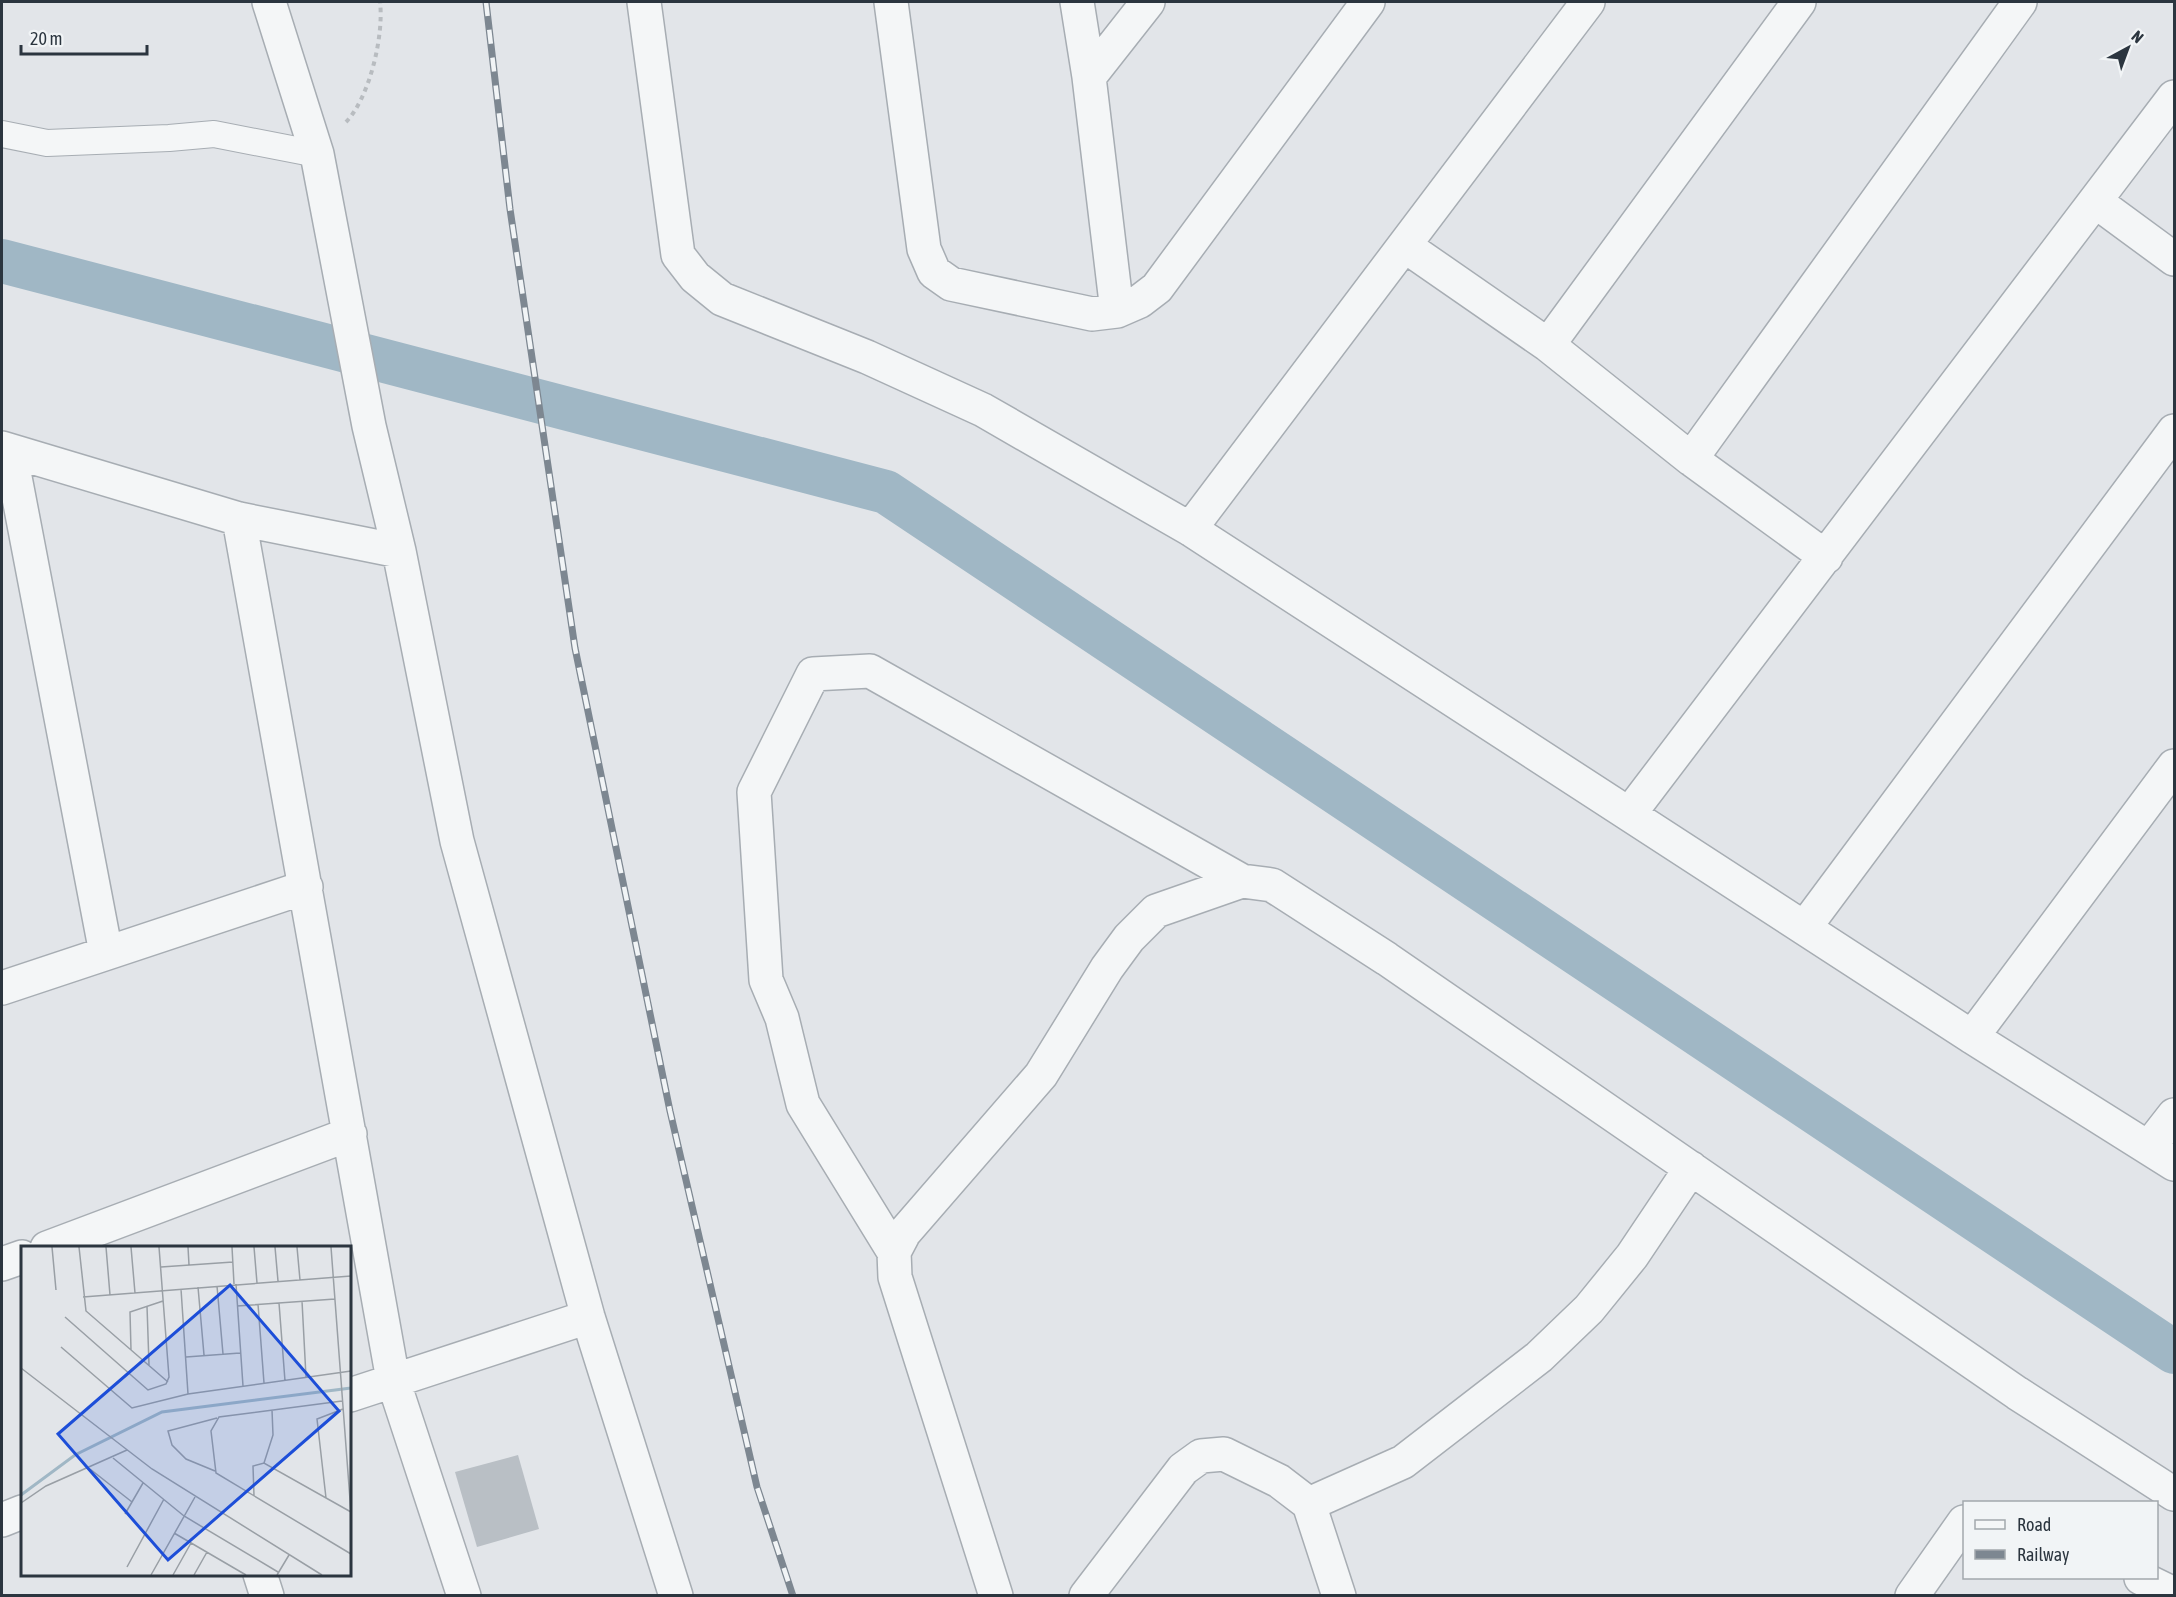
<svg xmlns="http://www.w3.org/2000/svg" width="2176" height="1597" font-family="'Asap Condensed',sans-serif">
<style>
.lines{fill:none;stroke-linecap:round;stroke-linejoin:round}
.canal{stroke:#a0b7c5;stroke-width:44}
.building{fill:#b9bfc5}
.lane-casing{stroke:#a7adb3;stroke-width:28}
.street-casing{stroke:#a7adb3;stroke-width:36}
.path{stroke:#b8bcc0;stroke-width:4;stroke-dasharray:4.5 4.5;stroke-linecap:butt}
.lane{stroke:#f4f6f7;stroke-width:26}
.street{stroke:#f4f6f7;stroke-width:33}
.rail-casing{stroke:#7d8791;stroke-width:7}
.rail{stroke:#f1f4f6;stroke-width:4.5;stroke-dasharray:14;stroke-linecap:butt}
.inset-river{fill:none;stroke:#a0b7c5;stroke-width:3}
.inset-road{fill:none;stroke:#999fa5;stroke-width:1.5}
.view{fill:#1d4ed8;fill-opacity:0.15;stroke:#1d4ed8;stroke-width:3}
.inset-edge{fill:none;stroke:#2b353f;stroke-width:3}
</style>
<rect width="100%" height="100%" fill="#e2e5e9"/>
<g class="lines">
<path class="canal" d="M 2,261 L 886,492 L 2174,1352"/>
</g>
<path class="building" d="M 518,1455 L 539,1529 L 477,1547 L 455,1472 Z"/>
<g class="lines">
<g class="lane-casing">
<path id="lane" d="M 2,134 L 47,143 L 169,138 L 214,134 L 317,154"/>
</g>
<g class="street-casing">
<path id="street" d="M 269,2 L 317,154 L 369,426 L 399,551 L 457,841 L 588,1317 L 676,1596
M 644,2 L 678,255 L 695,277 L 722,299 L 867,357 L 983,410 L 1190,529 L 1972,1037 L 2174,1164
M 891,2 L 924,249 L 934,272 L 951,284 L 1092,314 L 1117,311 L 1140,301 L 1157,288 L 1368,2
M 1077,2 L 1089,77 L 1117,311
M 1089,77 L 1148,2
M 2095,201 L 2174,259
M 1405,246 L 1548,345 L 1691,459 L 1826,557
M 1548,345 L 1799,2
M 2,448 L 239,519 L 399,551
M 10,451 L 106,953
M 1691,459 L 2020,2
M 239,519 L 393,1380 L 464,1596
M 1190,529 L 1588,2
M 1630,813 L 2174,97
M 1805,927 L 2174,431
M 2,988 L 306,887
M 1972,1037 L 2174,766
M 2149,1147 L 2174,1115
M 47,1248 L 350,1134
M 894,1252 L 803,1104 L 782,1018 L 766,980 L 754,792 L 813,674 L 870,671 L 1242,881
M 2,1264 L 22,1257
M 350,1395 L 588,1317
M 1309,1504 L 1403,1462 L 1539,1357 L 1589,1309 L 1632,1256 L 1691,1168
M 2,1520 L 22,1512
M 260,1574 L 267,1596
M 2141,1578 L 2174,1594
M 996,1596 L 895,1277 L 894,1252 L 904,1233 L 1041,1075 L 1107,968 L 1129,938 L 1156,911 L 1242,881 L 1272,885 L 1387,959 L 2017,1393 L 2174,1494
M 1086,1596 L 1183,1469 L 1201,1456 L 1224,1454 L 1279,1481 L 1309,1504 L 1339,1596
M 1912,1596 L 1964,1522"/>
</g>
<path class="path" d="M 346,122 C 370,97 384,35 380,2"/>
<use href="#lane" class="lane"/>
<use href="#street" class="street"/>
<g class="rail-casing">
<path id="rail" d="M 486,2 L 510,209 L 575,648 L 670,1111 L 757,1487 L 793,1596"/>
</g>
<use href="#rail" class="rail"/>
</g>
<g transform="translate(21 1246)">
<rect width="330" height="330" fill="#e2e5e9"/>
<path class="inset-river" d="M 0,249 L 54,209 L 141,166 L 330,142"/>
<path class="inset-road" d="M 31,1 L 35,44M 58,1 L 65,65 L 147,136M 85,1 L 89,49M 110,1 L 114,47M 167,1 L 168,19M 211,1 L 213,38M 233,1 L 236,37M 254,1 L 257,35M 276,1 L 279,34M 310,1 L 330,267M 140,21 L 212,16M 215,38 L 222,140M 196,40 L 202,108M 177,41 L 183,109M 160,43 L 167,148M 62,51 L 330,30M 281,55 L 285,131M 258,57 L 264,135M 237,58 L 243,137M 126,60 L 128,119M 216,60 L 314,53M 44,71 L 127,144 L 145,138 L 148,131 L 138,1M 40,101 L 111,162 L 167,148 L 330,125M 110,104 L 109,66 L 142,55M 165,111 L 219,107M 0,122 L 131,223 L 301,329M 321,155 L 198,171 L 190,185 L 195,227 L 330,308M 92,212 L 163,270 L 257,326M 243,217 L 252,189 L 251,164M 69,223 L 111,256M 194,225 L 165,213 L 151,199 L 147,185 L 196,172M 233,250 L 232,220 L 243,217 L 330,266M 305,252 L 296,173 L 322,163M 0,257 L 25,240 L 106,204M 104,268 L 122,237M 153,287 L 225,329M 106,321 L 143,253M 130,329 L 174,251M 152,329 L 170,297M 173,329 L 186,306M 256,329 L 268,309"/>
<path class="view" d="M 209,39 L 318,165 L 147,314 L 37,188 Z"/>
<rect width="330" height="330" class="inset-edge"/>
</g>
<rect width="2176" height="1597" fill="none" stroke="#2b353f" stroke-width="6"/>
<rect x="1963" y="1501" width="195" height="78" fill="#f1f4f6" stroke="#a2a8ad" stroke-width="1.5"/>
<rect x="1975" y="1520" width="30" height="9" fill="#f4f6f7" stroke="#a2a8ad" stroke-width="1.5"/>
<text x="2017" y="1531" font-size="18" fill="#2b353f">Road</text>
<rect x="1975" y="1550" width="30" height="9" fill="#7d8791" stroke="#a2a8ad" stroke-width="1.5"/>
<text x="2017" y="1561" font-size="18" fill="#2b353f">Railway</text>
<g transform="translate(2128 48) rotate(41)" stroke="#f1f4f6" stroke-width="4.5" paint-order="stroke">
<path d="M0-4.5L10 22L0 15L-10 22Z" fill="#2b353f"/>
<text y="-9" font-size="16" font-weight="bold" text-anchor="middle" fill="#2b353f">N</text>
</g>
<path d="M21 45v9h126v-9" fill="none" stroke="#2b353f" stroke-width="3"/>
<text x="30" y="45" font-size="18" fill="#2b353f" stroke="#f1f4f6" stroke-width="4.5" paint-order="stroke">20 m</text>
</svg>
